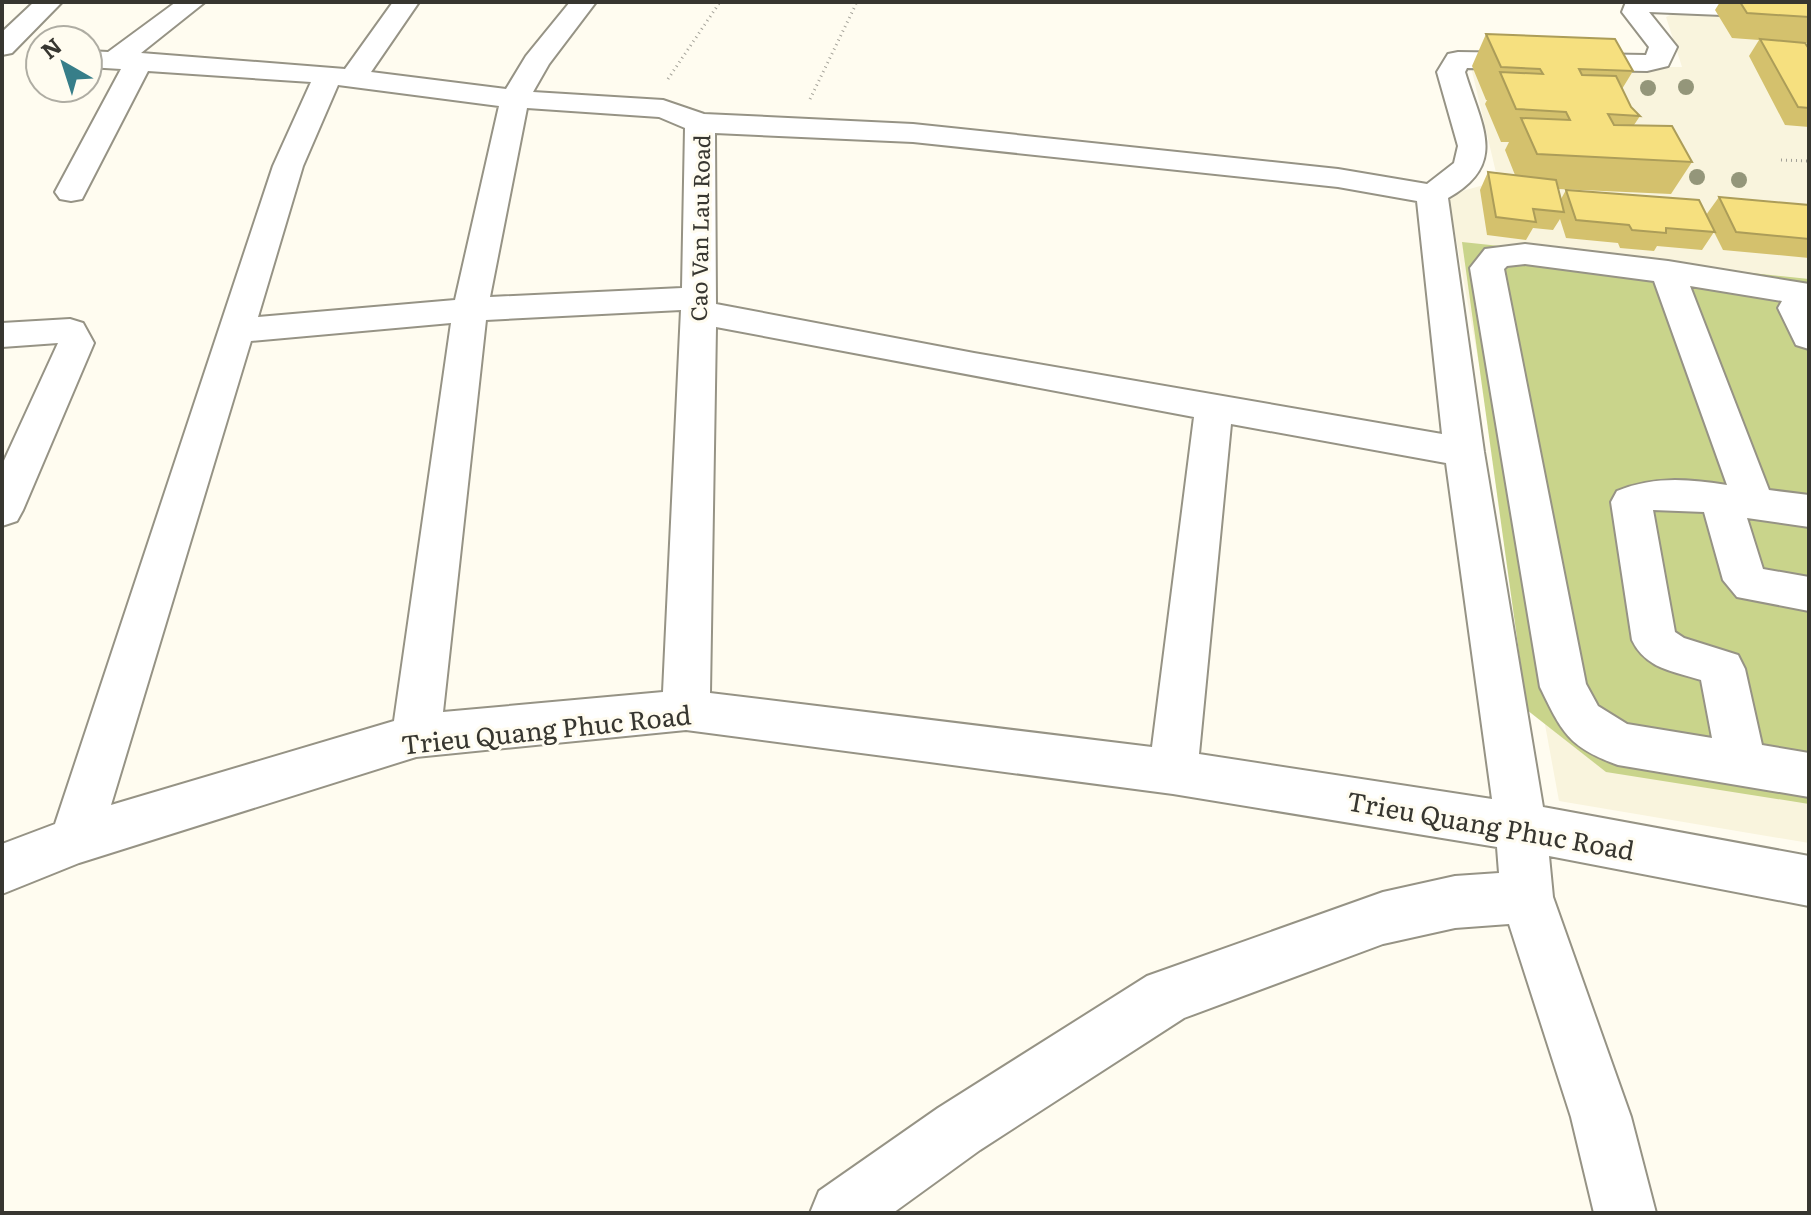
<svg xmlns="http://www.w3.org/2000/svg" width="1811" height="1215" font-family="Literata,serif">
<style>
.built{fill:#f9f4dd}
.green{fill:#c9d48b}
.lines{fill:none;stroke-linecap:round;stroke-linejoin:round}
.minor-casing{stroke:#969385;stroke-width:4}
.path{stroke:#a2a097;stroke-width:3;stroke-dasharray:1 4;stroke-linecap:butt}
.minor{fill:#fff;fill-rule:evenodd}
.tree{fill:#94967a}
.wall{fill:#d4c16d}
.building{fill:#f6e07f;stroke:#ac9d59;stroke-width:2}
.labels{text-anchor:middle;dominant-baseline:central;stroke-width:6;stroke-linejoin:round;paint-order:stroke}
.far-street-label{font-size:22px;fill:#373630;stroke:#fffcf0}
.street-label{font-size:26px;fill:#373630;stroke:#fffcf0}
</style>
<rect width="100%" height="100%" fill="#fffcf0"/>
<path class="built" d="M 1696,2 L 1809,2 L 1809,843 L 1559,801 L 1448,195 L 1498,181 L 1471,67 L 1682,67 L 1666,17 Z"/>
<path class="green" d="M 1462,242 L 1809,279 L 1809,804 L 1606,772 L 1527,710 Z"/>
<g class="lines">
<g class="minor-casing">
<path id="minor" d="M 34,2 L 62,2 L 12,53 L 2,55 L 2,32 Z
M 176,2 L 205,2 L 141,53 L 345,69 L 393,2 L 419,2 L 371,72 L 506,89 L 526,56 L 570,2 L 596,2 L 549,64 L 533,92 L 663,100 L 704,114 L 913,124 L 1338,169 L 1427,184 L 1454,163 L 1458,146 L 1437,72 L 1448,54 L 1458,52 L 1646,55 L 1649,47 L 1622,12 L 1626,2 L 1732,2 L 1735,7 L 1731,12 L 1722,15 L 1649,12 L 1677,47 L 1668,66 L 1647,71 L 1467,68 L 1465,72 C 1481,125 1509,164 1448,198 L 1484,452 L 1543,807 L 1809,856 L 1809,906 L 1549,856 L 1553,897 L 1631,1117 L 1656,1213 L 1594,1213 L 1571,1117 L 1509,924 L 1455,928 L 1383,944 L 1184,1018 L 980,1150 L 893,1213 L 810,1213 L 819,1191 L 938,1108 L 1147,976 L 1383,892 L 1455,876 L 1499,873 L 1497,847 L 1173,794 L 686,730 L 416,757 L 79,863 L 2,894 L 2,844 L 55,824 L 273,166 L 311,82 L 148,71 L 82,199 L 71,201 L 60,199 L 55,192 L 121,69 L 88,67 L 88,51 L 108,52 ZM 338,85 L 499,106 L 455,300 L 258,317 L 303,166 ZM 527,108 L 659,117 L 685,128 L 682,288 L 490,297 ZM 715,133 L 913,142 L 1338,187 L 1417,201 L 1442,434 L 974,353 L 716,304 ZM 681,310 L 663,692 L 443,712 L 486,320 ZM 451,323 L 394,721 L 111,805 L 251,341 ZM 716,327 L 1194,417 L 1152,747 L 710,693 ZM 1231,424 L 1446,463 L 1492,799 L 1199,754 Z
M 1525,244 L 1668,261 L 1809,284 L 1809,349 L 1796,345 L 1778,308 L 1782,301 L 1690,286 L 1769,490 L 1809,495 L 1809,527 L 1747,518 L 1763,569 L 1809,577 L 1809,611 L 1737,597 L 1723,580 L 1704,512 L 1653,510 L 1675,632 L 1684,638 L 1738,655 L 1745,669 L 1762,745 L 1809,753 L 1809,797 L 1618,765 C 1568,747 1562,732 1540,687 L 1470,268 L 1485,249 ZM 1525,264 L 1654,281 L 1727,485 C 1688,479 1654,476 1617,491 L 1611,502 L 1632,640 C 1646,669 1673,671 1701,680 L 1712,738 L 1627,724 L 1598,706 L 1586,684 L 1504,269 L 1507,266 Z
M 70,319 L 83,323 L 94,343 L 23,510 L 17,521 L 2,526 L 2,465 L 58,343 L 2,347 L 2,323 Z"/>
</g>
<path class="path" d="M 668,79 L 720,2
M 810,99 L 856,4
M 1781,160 L 1809,161"/>
<use href="#minor" class="minor"/>
</g>
<g class="tree">
<circle cx="1686" cy="87" r="8"/>
<circle cx="1648" cy="88" r="8"/>
<circle cx="1697" cy="177" r="8"/>
<circle cx="1739" cy="180" r="8"/>
</g>
<path class="wall" d="M 1720,2 L 1809,2 L 1809,43 L 1805,43 L 1809,49 L 1809,127 L 1785,125 L 1749,56 L 1759,40 L 1732,38 L 1715,10 Z
M 1486,34 L 1633,71 L 1622,89 L 1631,107 L 1640,116 L 1634,125 L 1692,162 L 1671,194 L 1558,189 L 1561,199 L 1566,190 L 1706,215 L 1719,197 L 1809,205 L 1809,258 L 1723,250 L 1714,232 L 1702,250 L 1657,246 L 1654,251 L 1620,248 L 1618,243 L 1566,238 L 1560,219 L 1553,230 L 1533,228 L 1526,240 L 1487,235 L 1480,190 L 1488,172 L 1515,175 L 1505,150 L 1509,142 L 1501,142 L 1485,104 L 1487,100 L 1486,100 L 1472,66 Z"/>
<path class="building" d="M 1740,2 L 1809,2 L 1809,17 L 1747,13 Z
M 1486,34 L 1615,39 L 1633,71 L 1579,69 L 1582,75 L 1616,76 L 1631,107 L 1640,116 L 1608,114 L 1614,125 L 1672,126 L 1692,162 L 1537,154 L 1521,118 L 1570,120 L 1566,112 L 1516,109 L 1500,72 L 1543,74 L 1540,69 L 1501,67 Z
M 1760,39 L 1805,43 L 1809,49 L 1809,108 L 1798,107 Z
M 1488,172 L 1556,180 L 1564,212 L 1533,209 L 1536,222 L 1496,217 Z
M 1566,190 L 1699,200 L 1715,232 L 1666,228 L 1666,233 L 1632,230 L 1629,225 L 1576,220 Z
M 1719,197 L 1809,205 L 1809,239 L 1736,232 Z"/>
<g class="labels">
<g class="far-street-label">
<text transform="translate(699 228) rotate(-89)">Cao Van Lau Road</text>
</g>
<g class="street-label">
<text transform="translate(546 728) rotate(-6)">Trieu Quang Phuc Road</text>
<text transform="translate(1491 824) rotate(10)">Trieu Quang Phuc Road</text>
</g>
</g>
<rect width="1811" height="1215" fill="none" stroke="#373630" stroke-width="8"/>
<g transform="translate(64 64) rotate(321)"><circle r="38" fill="#fffcf0" stroke="#afada3" stroke-width="2"/>
<path d="M0-6L14 30L0 20L-14 30Z" fill="#377e89"/>
<text y="-12" font-size="22" font-weight="bold" text-anchor="middle" fill="#373630">N</text>
</g>
</svg>
